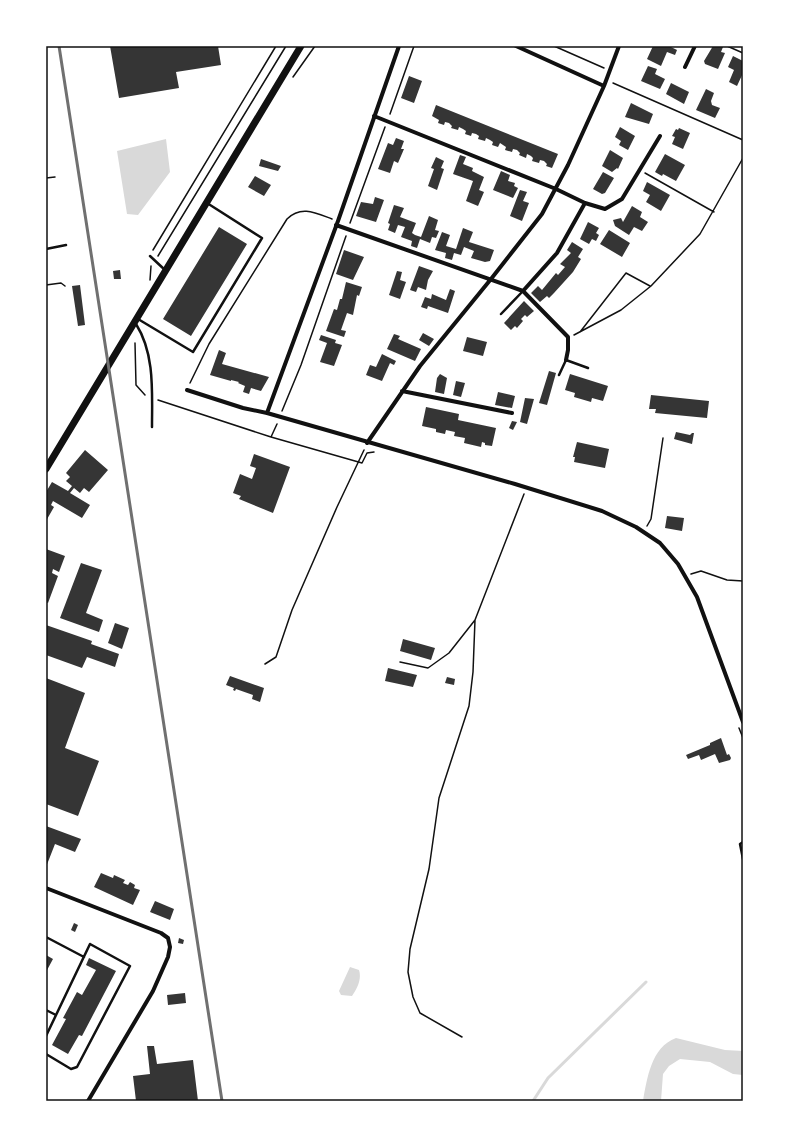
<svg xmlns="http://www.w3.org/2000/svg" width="789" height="1147" font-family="'Sofia Sans Condensed',sans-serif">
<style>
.water{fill:#d9d9d9}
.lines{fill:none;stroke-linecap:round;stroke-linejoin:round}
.stream{stroke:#d9d9d9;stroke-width:3}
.building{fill:#353535}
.path{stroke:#111;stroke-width:1.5}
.service{stroke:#111;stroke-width:2.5}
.minor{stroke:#111;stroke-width:4}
.primary{stroke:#111;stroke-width:7}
.rail{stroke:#707070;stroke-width:3}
.neatline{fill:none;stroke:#111;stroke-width:1.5}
</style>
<rect width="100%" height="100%" fill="#fff"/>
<path class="water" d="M 166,139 L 170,172 L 138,215 L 127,214 L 117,151 Z
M 350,967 L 359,970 C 362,979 357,989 352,996 L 341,995 L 339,991 Z
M 676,1038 L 725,1050 L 743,1051 L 743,1075 L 733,1074 L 710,1062 L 680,1059 L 669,1066 L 663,1074 L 661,1101 L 643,1101 C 647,1079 651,1047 676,1038 Z"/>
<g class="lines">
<path class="stream" d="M 533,1101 L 548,1078 L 646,982"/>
</g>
<path class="building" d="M 110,46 L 218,46 L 221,65 L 176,72 L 179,88 L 119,98 Z
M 653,46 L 669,46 L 677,50 L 675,55 L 667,52 L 661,66 L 647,59 Z
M 713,46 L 723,47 L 721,52 L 725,53 L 718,69 L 705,64 L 704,61 Z
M 733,56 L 743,61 L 743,73 L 737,86 L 729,82 L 734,70 L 728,67 Z
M 648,66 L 657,69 L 655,74 L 665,79 L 660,89 L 641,81 Z
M 409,76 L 422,81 L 414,103 L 401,98 Z
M 671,83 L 689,92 L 684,104 L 666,94 Z
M 706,89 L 714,93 L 711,101 L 712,105 L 720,108 L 715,118 L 696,110 Z
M 631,103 L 653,114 L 649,124 L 625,117 Z
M 436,105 L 558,154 L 552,168 L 546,166 L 547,164 L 544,161 L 540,160 L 539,163 L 532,161 L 533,158 L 531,156 L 527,154 L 526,158 L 519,155 L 520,153 L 517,150 L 513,149 L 512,152 L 505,150 L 506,147 L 500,143 L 498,147 L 492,145 L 493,142 L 490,140 L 486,138 L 485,141 L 478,139 L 479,136 L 476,134 L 472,133 L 471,136 L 465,134 L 466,131 L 463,129 L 459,127 L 458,130 L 451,128 L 452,126 L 449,123 L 445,122 L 444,125 L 438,123 L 439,120 L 432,116 Z
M 620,127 L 635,136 L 628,150 L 619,145 L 621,141 L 615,137 Z
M 679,128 L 690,133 L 683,149 L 672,144 L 675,137 L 672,136 L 676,129 L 678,130 Z
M 396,138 L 404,141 L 401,149 L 404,149 L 398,163 L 394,161 L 390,173 L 378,169 L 388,143 L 393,145 Z
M 610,150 L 623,158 L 618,169 L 617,168 L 612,172 L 602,166 Z
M 665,154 L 685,165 L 676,181 L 663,174 L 662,176 L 655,172 Z
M 460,155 L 466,157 L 463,164 L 473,168 L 472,171 L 484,177 L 479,190 L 484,192 L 478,206 L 466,201 L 473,181 L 453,174 Z
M 436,157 L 444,161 L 441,168 L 444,169 L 437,190 L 428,186 L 434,169 L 431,168 Z
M 261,159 L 281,166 L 278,171 L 259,166 Z
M 501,171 L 510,175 L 508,181 L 515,183 L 514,186 L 518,188 L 513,198 L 493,190 Z
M 603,172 L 614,178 L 605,193 L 602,194 L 593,189 Z
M 255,176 L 271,185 L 264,196 L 248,187 Z
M 647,182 L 670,195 L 661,211 L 646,202 L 650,195 L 643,191 Z
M 520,190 L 527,192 L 523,201 L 529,203 L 522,221 L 510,216 Z
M 375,197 L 384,200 L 376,222 L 356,216 L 361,202 L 373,204 Z
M 394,205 L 404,208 L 400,217 L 416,223 L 412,233 L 415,235 L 421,237 L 429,216 L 438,220 L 435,230 L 439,231 L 436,238 L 432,237 L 430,243 L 420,239 L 417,248 L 411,246 L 412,241 L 401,237 L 405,227 L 398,225 L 395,233 L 388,230 L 390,224 L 388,223 Z
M 632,206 L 642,212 L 640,217 L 648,222 L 642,231 L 634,227 L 629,235 L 615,226 L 613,220 L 621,218 L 623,222 Z
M 588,222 L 599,228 L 596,233 L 599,235 L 596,241 L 592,239 L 589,244 L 580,239 Z
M 219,227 L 247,244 L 191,336 L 163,319 Z
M 463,228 L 473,232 L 469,242 L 494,250 L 490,261 L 485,262 L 471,258 L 474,251 L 464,247 L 461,255 L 454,253 L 452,260 L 445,258 L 446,253 L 435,250 L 442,232 L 450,235 L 446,246 L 456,249 Z
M 609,230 L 630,243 L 622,257 L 600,244 Z
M 572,242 L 583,249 L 578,257 L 581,259 L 573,272 L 554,293 L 549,298 L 547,296 L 540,302 L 531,293 L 538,286 L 542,290 L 556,273 L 558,275 L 565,267 L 560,264 L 571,253 L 567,250 Z
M 344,250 L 364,257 L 353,280 L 336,274 Z
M 419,266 L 433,271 L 428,280 L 426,290 L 418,287 L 416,292 L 410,290 Z
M 120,270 L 121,279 L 114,279 L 113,271 Z
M 397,271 L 402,272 L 400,280 L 406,282 L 400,299 L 389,295 Z
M 346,282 L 362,287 L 359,296 L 357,295 L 353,315 L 347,313 L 341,330 L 346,331 L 344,337 L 326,331 L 334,309 L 337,310 L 340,299 L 342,299 Z
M 80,285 L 85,325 L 78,326 L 72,286 Z
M 450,289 L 455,291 L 448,313 L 428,306 L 427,309 L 421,307 L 425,297 L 431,299 L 432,294 L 446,300 Z
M 524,301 L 534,311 L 527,317 L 525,315 L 521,319 L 523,321 L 517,328 L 515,326 L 511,330 L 504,323 Z
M 423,333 L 434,339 L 429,346 L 419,340 Z
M 394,334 L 400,336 L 398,339 L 421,349 L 415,361 L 387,349 Z
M 321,335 L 336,340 L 335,343 L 342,345 L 334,366 L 320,362 L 327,343 L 319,340 Z
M 467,337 L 487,342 L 483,356 L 463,351 Z
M 219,350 L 226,353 L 222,364 L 269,377 L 261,391 L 251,388 L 249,394 L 243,392 L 245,386 L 238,383 L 239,382 L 231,380 L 231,381 L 210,375 Z
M 382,354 L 396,361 L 394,365 L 390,363 L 382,381 L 366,375 L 370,365 L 376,367 Z
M 549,371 L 556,373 L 547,405 L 539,403 Z
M 440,374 L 447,378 L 444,394 L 435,392 L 437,378 Z
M 570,374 L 608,386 L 603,401 L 592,398 L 591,402 L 574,397 L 575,393 L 565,390 Z
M 456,381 L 465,383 L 461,397 L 453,395 Z
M 498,392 L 515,396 L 512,408 L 495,405 Z
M 651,395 L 709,401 L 707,418 L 655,413 L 656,409 L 649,409 Z
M 525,398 L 534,399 L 527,424 L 520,422 Z
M 426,407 L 459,414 L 458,420 L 496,428 L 492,446 L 485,445 L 485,443 L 482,442 L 481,447 L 464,443 L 465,438 L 454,436 L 455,432 L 446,430 L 445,434 L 436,432 L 436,429 L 422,426 Z
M 512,421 L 517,422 L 513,430 L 509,428 Z
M 676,432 L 690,435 L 692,433 L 694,433 L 692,444 L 674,439 Z
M 577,442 L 609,449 L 605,468 L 574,462 L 575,457 L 573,457 Z
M 85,450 L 108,470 L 89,492 L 84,488 L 80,493 L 74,488 L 70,493 L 90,505 L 82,518 L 53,501 L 51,505 L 54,507 L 46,521 L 46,492 L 52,482 L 68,491 L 72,486 L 66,481 L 70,477 L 66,473 Z
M 254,454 L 290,467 L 273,513 L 239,499 L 241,496 L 233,493 L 240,474 L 252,479 L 256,468 L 250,466 Z
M 667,516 L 684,518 L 682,531 L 665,528 Z
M 46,549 L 65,556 L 59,572 L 53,569 L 52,573 L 58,576 L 48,603 L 46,602 Z
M 81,563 L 102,570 L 86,613 L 103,620 L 99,632 L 60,618 Z
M 115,623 L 129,628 L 122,649 L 108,643 Z
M 46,625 L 92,641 L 91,644 L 119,654 L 115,667 L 87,657 L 82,668 L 46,655 Z
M 403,639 L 435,648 L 431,660 L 400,651 Z
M 388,668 L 417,675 L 413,687 L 385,681 Z
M 230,676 L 264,688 L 260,702 L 252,699 L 253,695 L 236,689 L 235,691 L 233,690 L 234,688 L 226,685 Z
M 447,677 L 455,679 L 454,685 L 445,683 Z
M 46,678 L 85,693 L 65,748 L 99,761 L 78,816 L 46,804 Z
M 721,738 L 727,755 L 729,754 L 731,758 L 730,760 L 719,763 L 715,754 L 701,760 L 699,755 L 688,759 L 686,755 L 710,745 L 710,743 Z
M 46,826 L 81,839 L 75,852 L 55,844 L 46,867 Z
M 101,873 L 113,878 L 114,875 L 125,880 L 123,883 L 128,885 L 130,882 L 135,885 L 134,888 L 140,890 L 133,905 L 94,887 Z
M 155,901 L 174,909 L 170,920 L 150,912 Z
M 74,923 L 78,925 L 75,932 L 71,930 Z
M 179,938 L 184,940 L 183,944 L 178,943 Z
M 46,955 L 53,959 L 46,972 Z
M 89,958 L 116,971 L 82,1036 L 79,1035 L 68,1054 L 52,1045 L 66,1019 L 63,1018 L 77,992 L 82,995 L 96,970 L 86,965 Z
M 185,993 L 186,1003 L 168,1005 L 167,995 Z
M 147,1046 L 154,1046 L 157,1064 L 193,1060 L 198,1101 L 136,1101 L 133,1076 L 150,1074 Z"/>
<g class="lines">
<path class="path" d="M 554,46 L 604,68
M 727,46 L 743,53
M 293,77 L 315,46
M 613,83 L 743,140
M 390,114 L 414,46
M 645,173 L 714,212
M 46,178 L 55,177
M 350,223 L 385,127
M 153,250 L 276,46
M 158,256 L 286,46
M 150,280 L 151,266
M 46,285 L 61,283 L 65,286
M 580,332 L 626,273 L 650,286
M 574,335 L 621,310 L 651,286 L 700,234 L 743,158
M 135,343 L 136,385 L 145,395
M 190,383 L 209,344 L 287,219 C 301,205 316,213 332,219
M 158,400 L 271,437 L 362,463 L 367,453 L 374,452
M 282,411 L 301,365 L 346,236
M 271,437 L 277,424
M 647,526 L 651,519 L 663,438
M 691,574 L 701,571 L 727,580 L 743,581
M 400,662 L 428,668 L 449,653 L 475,620 L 524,494
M 265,664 L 276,657 L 292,610 L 337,507 L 364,450
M 739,728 L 743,738
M 462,1037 L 420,1013 L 413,997 L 408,972 L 410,949 L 429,869 L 439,798 L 469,706 L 473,672 L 475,620"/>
<path class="service" d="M 46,249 L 66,245
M 150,256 L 165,270
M 501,314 L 523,291
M 138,319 L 193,352 L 262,238 L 207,203
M 136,324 C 155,354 152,392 152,427
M 559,375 L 566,360 L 588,368
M 743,842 L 740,844 L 743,859
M 46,937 L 84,957
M 46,1010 L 56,1015
M 46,1036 L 90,944 L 130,966 L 77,1067 L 71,1069 L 46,1054"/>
<path class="minor" d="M 516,46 L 604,86
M 685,67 L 695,46
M 374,116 L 556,189 L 585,203 L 605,209 L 622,199 L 660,136
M 336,225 L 523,291 L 557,253 L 585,203
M 523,291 L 568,337 L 568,350 L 566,360
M 187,390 L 243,408 L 267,413 L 515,484 L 602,511 L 636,527 L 660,543 L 678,564 L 697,597 L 743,722
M 402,391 L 512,413
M 267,413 L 338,221 L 399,46
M 367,443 L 420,366 L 491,279 L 542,214 L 568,165 L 604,86 L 619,46
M 46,888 L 161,933 L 168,938 L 170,947 L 168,957 L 153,991 L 88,1101"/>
<path class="primary" d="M 46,469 L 301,46"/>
<path class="rail" d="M 59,46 L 222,1101"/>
</g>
<rect width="789" height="1147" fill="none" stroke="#ffffff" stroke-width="94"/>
<rect x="47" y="47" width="695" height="1053" class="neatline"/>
</svg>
